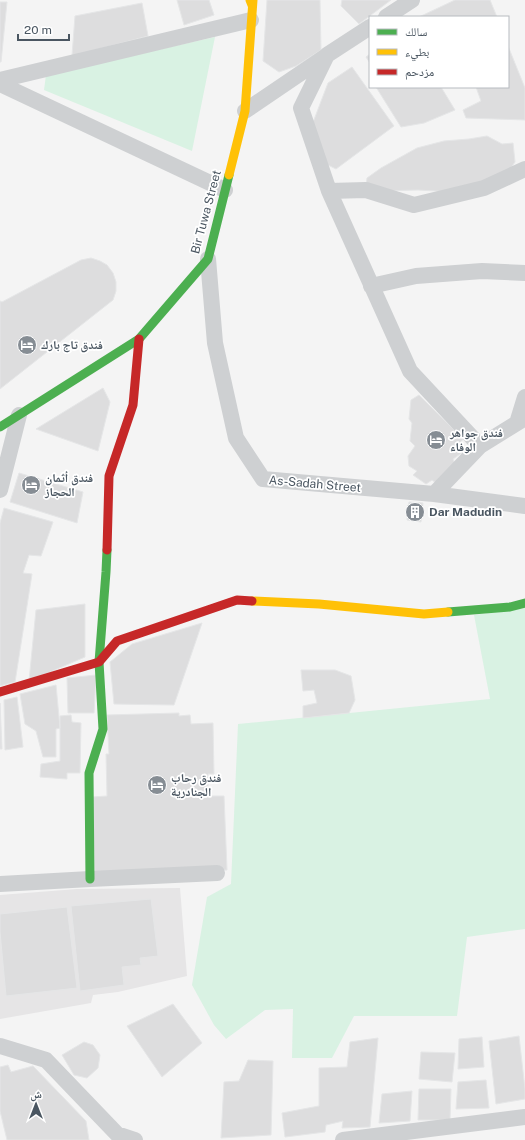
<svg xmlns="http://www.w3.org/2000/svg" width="525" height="1140" font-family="'Public Sans','Noto Naskh Arabic',sans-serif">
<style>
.education{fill:#e6e5e6}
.green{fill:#d9f2e3}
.building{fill:#ddddde;stroke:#e5e6e7}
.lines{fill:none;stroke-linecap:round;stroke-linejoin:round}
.street{stroke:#ced0d2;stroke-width:16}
.fast{stroke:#4caf50;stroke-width:9}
.slow{stroke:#ffc107;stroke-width:9}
.jam{stroke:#c62828;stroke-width:9}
.labels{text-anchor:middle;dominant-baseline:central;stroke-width:3.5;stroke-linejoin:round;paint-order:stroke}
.street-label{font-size:12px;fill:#4a5661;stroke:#fff}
.poi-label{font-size:12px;font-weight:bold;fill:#4a5661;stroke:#fff;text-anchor:start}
</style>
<rect width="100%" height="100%" fill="#f4f4f4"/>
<path class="education" d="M 180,888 L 187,976 L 118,992 L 93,995 L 91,1003 L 0,1019 L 0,895 L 77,889 Z"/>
<path class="green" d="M 215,37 L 192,151 L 44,90 L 46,75 Z
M 525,608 L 525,929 L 467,937 L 457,1016 L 354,1016 L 332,1058 L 292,1058 L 293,1009 L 265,1010 L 226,1039 L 214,1025 L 192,985 L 207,897 L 231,884 L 238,724 L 490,699 L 474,615 Z"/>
<path class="building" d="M 177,0 L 209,0 L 214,15 L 184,25 Z
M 267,0 L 320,0 L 321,50 L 296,66 L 279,72 L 263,61 Z
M 342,0 L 391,0 L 359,24 L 341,6 Z
M 455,0 L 490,0 L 497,17 L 419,17 Z
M 0,2 L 7,2 L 1,62 L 0,62 Z
M 142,3 L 148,36 L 72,56 L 75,16 Z
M 508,46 L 525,88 L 525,120 L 466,118 L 463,110 L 481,101 L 476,87 L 508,87 Z
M 370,54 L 370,63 L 366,57 Z
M 352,67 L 394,126 L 336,169 L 326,164 L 312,125 L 328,83 Z
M 376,87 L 441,87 L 455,110 L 424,123 L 401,127 Z
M 487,136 L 502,144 L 513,143 L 515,162 L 508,172 L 455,192 L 418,190 L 374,191 L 366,186 L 367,178 L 381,168 L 417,148 L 444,141 L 469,139 Z
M 91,258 L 100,261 L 107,265 L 113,273 L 116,282 L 116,291 L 113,300 L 0,389 L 0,301 L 2,302 L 81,260 Z
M 103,388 L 110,402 L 98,451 L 36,429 Z
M 419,395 L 463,439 L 459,445 L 463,452 L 453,459 L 455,464 L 436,483 L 432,480 L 426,484 L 413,475 L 417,471 L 409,466 L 408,456 L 415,446 L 410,441 L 412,423 L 409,419 L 411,400 Z
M 19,473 L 83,492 L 77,523 L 10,502 Z
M 409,502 L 423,503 L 421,522 L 407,520 Z
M 4,508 L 53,522 L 41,556 L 29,555 L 23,573 L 32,574 L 15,682 L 0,686 L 0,523 Z
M 85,604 L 85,657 L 29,681 L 36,610 Z
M 202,623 L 174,705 L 114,704 L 110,662 L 132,644 Z
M 301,670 L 335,670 L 351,676 L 355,700 L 349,713 L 303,718 L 303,706 L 317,703 L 314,690 L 303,691 Z
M 96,675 L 94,713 L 68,713 L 67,678 Z
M 56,685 L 60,728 L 56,729 L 56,757 L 43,757 L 36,731 L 25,724 L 20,694 Z
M 17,697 L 23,747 L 5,750 L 4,700 Z
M 0,703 L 2,749 L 0,749 Z
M 179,713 L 179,716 L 190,715 L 191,724 L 213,723 L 214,774 L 208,774 L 208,796 L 224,796 L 227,870 L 95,874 L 92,797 L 107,796 L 106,754 L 109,754 L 107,715 Z
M 71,715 L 72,722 L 81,723 L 80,773 L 67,773 L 67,779 L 40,777 L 41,764 L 60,761 L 60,716 Z
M 151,899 L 158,956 L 140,958 L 141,965 L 122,967 L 124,985 L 80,991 L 71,906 Z
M 67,907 L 77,988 L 6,996 L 0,932 L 0,914 Z
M 173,1004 L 202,1043 L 162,1077 L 127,1026 Z
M 519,1036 L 525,1089 L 525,1099 L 496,1104 L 489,1041 Z
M 482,1037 L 484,1067 L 458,1069 L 459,1039 Z
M 378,1038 L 370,1127 L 342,1128 L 343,1121 L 326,1125 L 325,1132 L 285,1137 L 282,1113 L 319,1106 L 319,1068 L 347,1067 L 350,1042 Z
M 84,1042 L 93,1045 L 100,1055 L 98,1068 L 87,1078 L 74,1075 L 62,1055 Z
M 421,1052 L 455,1053 L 452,1082 L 419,1079 Z
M 248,1060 L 273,1061 L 271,1135 L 221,1138 L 224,1082 L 239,1081 Z
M 8,1065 L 11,1072 L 33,1066 L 86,1121 L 89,1140 L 7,1140 L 0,1111 L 0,1067 Z
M 486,1080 L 489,1108 L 456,1109 L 458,1082 Z
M 419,1089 L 451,1089 L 450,1120 L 418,1120 Z
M 412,1091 L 410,1121 L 379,1123 L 382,1094 Z"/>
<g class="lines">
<path class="street" d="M 386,17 L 412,0
M 370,27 L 327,55 L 301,108 L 329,191 L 366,190 L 414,205 L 484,188 L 525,169
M 0,80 L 251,20
M 0,84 L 225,190
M 245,111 L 326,56
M 329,191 L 410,371 L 480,446 L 434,494
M 208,259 L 215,343 L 236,438 L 263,479 L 434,494 L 525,506
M 371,286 L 416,276 L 482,271 L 525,273
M 517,423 L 525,397
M 480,446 L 525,418
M 0,490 L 19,415
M 0,884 L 90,879 L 217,873
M 0,1046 L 46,1060 L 117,1134 L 135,1140
M 343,1140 L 525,1117"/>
<path class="fast" d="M 0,427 L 139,339 L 208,259 L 229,175
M 448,612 L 510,607 L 525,603
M 90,879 L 89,773 L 103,729 L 99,662 L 106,572 L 107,550"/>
<path class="slow" d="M 250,0 L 252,5
M 229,175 L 245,111 L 253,0
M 252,601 L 319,604 L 424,614 L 448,612"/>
<path class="jam" d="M 107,550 L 109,476 L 133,405 L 139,339
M 0,692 L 99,662 L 117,641 L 237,600 L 252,601"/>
</g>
<defs>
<g id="hotel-disc" transform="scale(1)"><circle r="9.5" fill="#868d94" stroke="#fff"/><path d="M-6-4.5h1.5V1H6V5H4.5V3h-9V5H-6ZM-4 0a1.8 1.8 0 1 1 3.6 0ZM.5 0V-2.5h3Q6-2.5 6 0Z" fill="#fff"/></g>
<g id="building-disc" transform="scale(1)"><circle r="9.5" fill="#868d94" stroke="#fff"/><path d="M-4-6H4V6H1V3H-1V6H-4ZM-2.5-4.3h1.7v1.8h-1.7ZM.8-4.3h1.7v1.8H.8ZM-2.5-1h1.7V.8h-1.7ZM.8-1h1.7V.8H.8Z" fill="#fff"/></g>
</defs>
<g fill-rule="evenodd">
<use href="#hotel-disc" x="27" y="345"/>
<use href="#hotel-disc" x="436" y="440"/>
<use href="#hotel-disc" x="31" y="485"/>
<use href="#building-disc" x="415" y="512"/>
<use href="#hotel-disc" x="157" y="785"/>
</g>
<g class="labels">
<g class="street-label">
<text transform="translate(206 212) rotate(-75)">Bir Tuwa Street</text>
<text transform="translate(315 484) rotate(5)">As-Sadah Street</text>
</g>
<g class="poi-label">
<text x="41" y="345">فندق تاج بارك</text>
<text x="450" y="433">فندق جواهر<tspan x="450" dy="14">الوفاء</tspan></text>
<text x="45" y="478">فندق أثمان<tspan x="45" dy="14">الحجاز</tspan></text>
<text x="429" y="512">Dar Madudin</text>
<text x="171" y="778">فندق رحاب<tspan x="171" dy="14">الجنادرية</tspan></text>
</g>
</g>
<rect x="369" y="16" width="140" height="72" fill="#ffffff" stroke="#b7bbc0"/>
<rect x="377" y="29" width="20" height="6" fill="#4caf50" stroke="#b7bbc0"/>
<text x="405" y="36" font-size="12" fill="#4a5661">سالك</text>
<rect x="377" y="49" width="20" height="6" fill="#ffc107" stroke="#b7bbc0"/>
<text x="405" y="56" font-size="12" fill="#4a5661">بطيء</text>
<rect x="377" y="69" width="20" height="6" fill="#c62828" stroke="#b7bbc0"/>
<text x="405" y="76" font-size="12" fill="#4a5661">مزدحم</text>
<g transform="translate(36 1104)" stroke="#ffffff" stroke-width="3" paint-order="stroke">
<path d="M0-3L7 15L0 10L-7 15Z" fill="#4a5661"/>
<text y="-6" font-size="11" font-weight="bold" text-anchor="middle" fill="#4a5661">ش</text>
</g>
<path d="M18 34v6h51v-6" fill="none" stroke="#4a5661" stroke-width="2"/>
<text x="24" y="34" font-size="12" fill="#4a5661" stroke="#ffffff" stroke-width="3" paint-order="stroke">20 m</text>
</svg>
